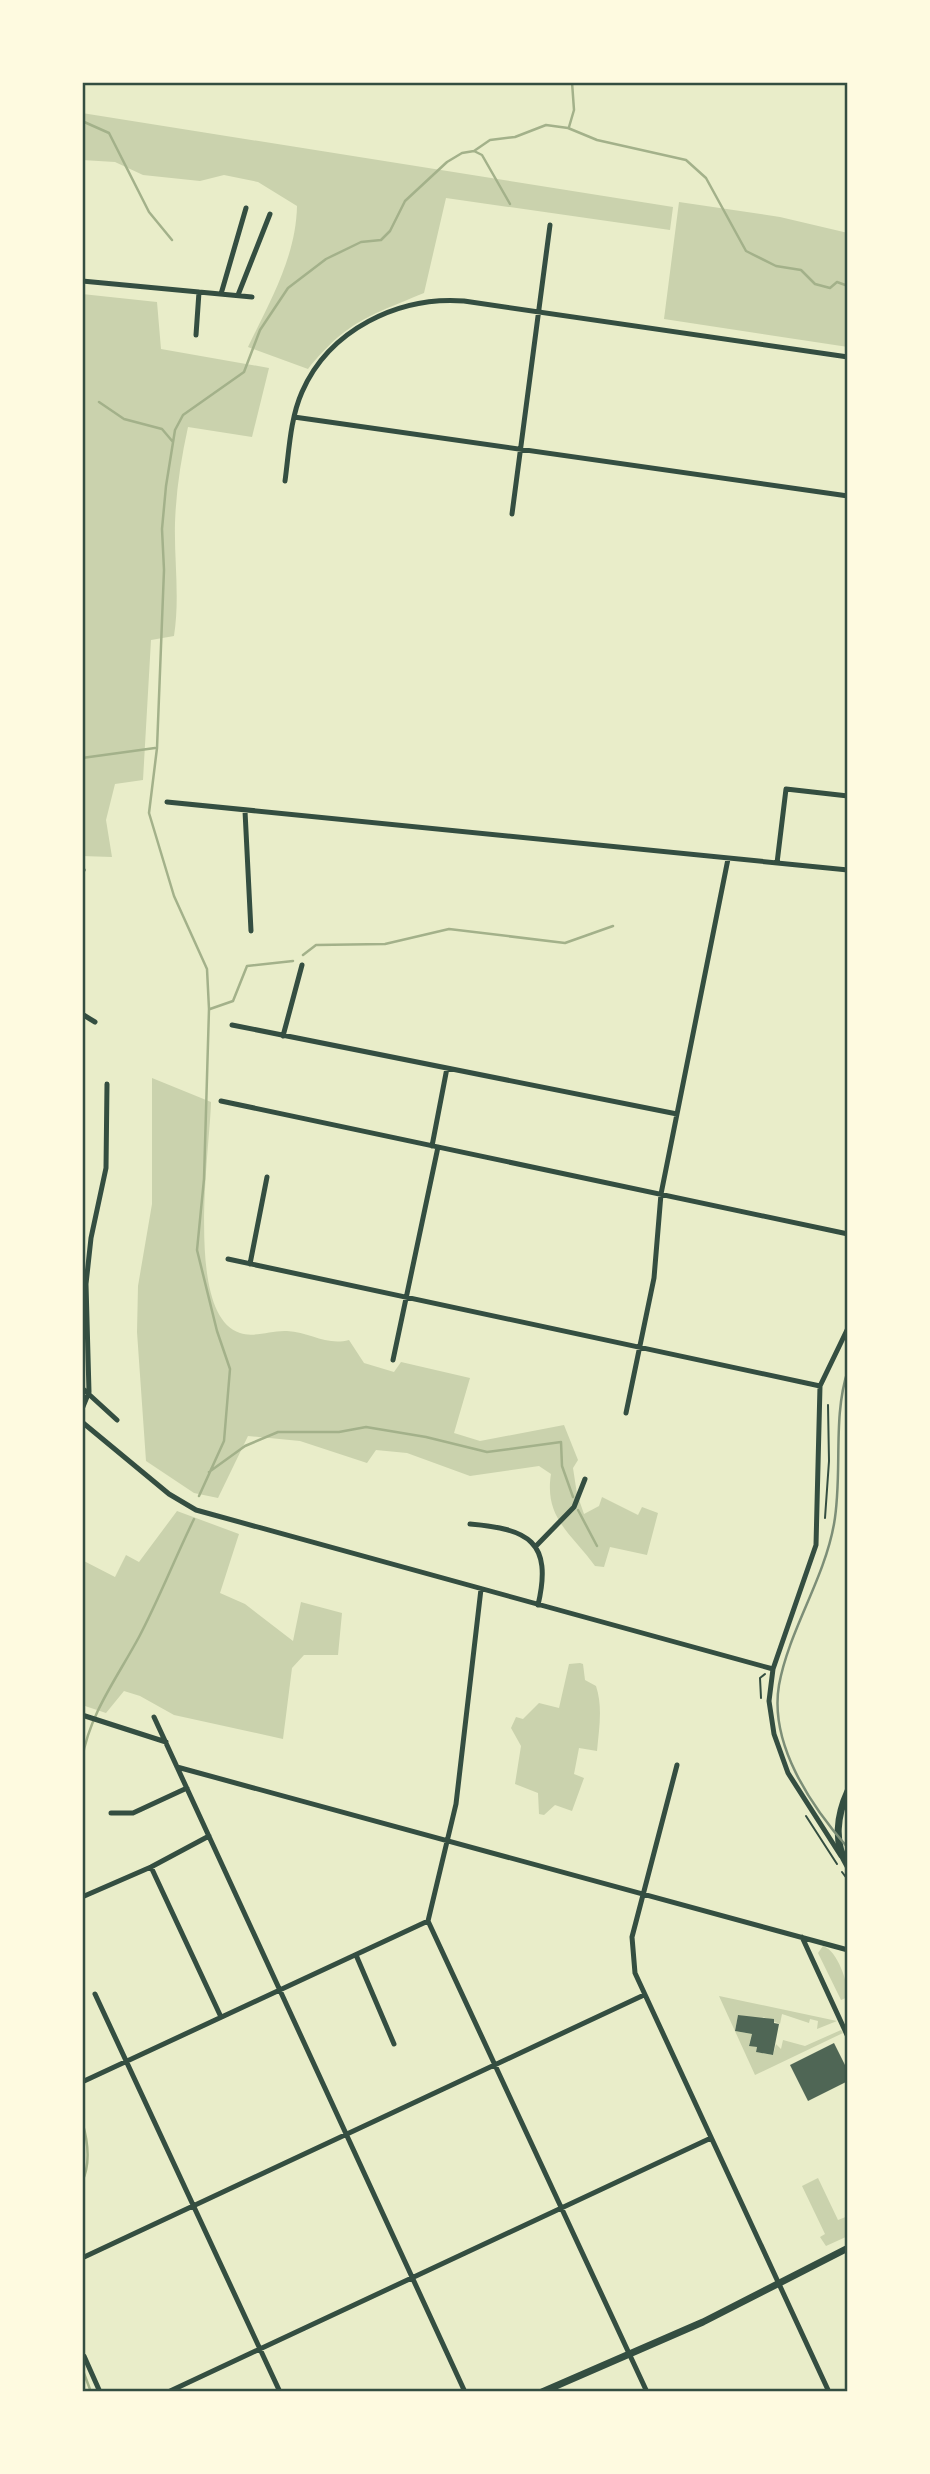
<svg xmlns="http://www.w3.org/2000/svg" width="930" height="2474" font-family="'Source Sans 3',sans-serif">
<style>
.green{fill:#cad2ad}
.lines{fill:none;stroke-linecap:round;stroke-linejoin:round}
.stream{stroke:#a3b18a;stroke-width:2.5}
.building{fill:#4f6655}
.path{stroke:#344e41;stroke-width:2}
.minor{stroke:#344e41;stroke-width:5}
.secondary{stroke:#344e41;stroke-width:7}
.rail{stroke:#7c8e77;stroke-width:2.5}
.neatline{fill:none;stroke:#344e41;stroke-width:2.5}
</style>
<rect width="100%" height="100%" fill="#e9edc9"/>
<path class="green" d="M 82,113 L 673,207 L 670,230 L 446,198 L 424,293 C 369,316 347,321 308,369 L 248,347 C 270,301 296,257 297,206 L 258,182 L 224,175 L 200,181 L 143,175 L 115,162 L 82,160 Z
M 679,202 L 780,217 L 848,233 L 848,347 L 664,319 Z
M 82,294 L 157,302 L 161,349 L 269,368 L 252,437 L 188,427 C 181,459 176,491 175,523 C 174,561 180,597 174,636 L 151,640 L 143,780 L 115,784 L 106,820 L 112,857 L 82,856 Z
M 152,1078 L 211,1102 C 210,1150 184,1315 240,1333 C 254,1338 272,1330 287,1331 C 310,1332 326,1346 349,1340 L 364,1363 L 394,1372 L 401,1362 L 470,1378 L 454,1433 L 480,1441 L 564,1425 L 578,1460 L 573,1468 L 577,1494 L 584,1514 L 599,1506 L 602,1497 L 638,1515 L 642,1507 L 658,1513 L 647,1555 L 610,1547 L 604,1567 L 595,1566 C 571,1533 544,1518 551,1474 L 539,1466 L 470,1476 L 407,1453 L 376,1450 L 367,1463 L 300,1441 L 248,1436 L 218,1498 L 194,1493 L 146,1461 L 137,1332 L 138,1286 L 152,1204 Z
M 177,1511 L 239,1534 L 220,1593 L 245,1604 L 293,1641 L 301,1602 L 342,1613 L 338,1655 L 304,1655 L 292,1668 L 283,1739 L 174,1715 L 140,1696 L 124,1691 L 106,1713 L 82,1705 L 82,1560 L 115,1577 L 126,1555 L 139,1562 Z
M 580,1663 L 583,1664 L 585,1680 L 596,1686 C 603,1707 599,1729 597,1751 L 579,1748 L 574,1774 L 584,1778 L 572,1811 L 555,1805 L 544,1815 L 539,1814 L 538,1793 L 515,1784 L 521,1746 L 511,1728 L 516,1717 L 523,1719 L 539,1703 L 559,1708 L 569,1664 Z
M 823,1946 C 838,1951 848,1983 848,1997 L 841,2000 L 818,1953 Z
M 719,1996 L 837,2021 L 817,2029 L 818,2021 L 810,2019 L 809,2023 L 782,2014 L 780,2024 L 763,2017 L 762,2020 L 738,2015 L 735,2031 L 752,2034 L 749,2045 L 757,2047 L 756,2052 L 773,2055 L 776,2044 L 781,2049 L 783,2040 L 805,2046 L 841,2030 L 843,2033 L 755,2075 Z
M 818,2178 L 838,2220 L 848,2216 L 848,2236 L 826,2246 L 820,2237 L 825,2234 L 802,2186 Z"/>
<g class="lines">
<path class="stream" d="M 82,121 L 109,133 L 149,212 L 172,240
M 569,127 L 574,110 L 572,82
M 474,151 L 482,155 L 510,204
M 99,402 L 124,419 L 162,429 L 173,442
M 82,758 L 155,748
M 303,955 L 316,945 L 385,944 L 449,929 L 565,943 L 613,926
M 210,1009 L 233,1001 L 247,966 L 293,961
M 209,1472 L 245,1446 L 278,1432 L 339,1432 L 366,1427 L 426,1437 L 487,1452 L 561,1442 L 562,1466 L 573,1497
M 199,1496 L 224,1441 L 230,1369 L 217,1331 L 197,1250 L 204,1179 L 209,1009 L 207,969 L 174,896 L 149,813 L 157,748 L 164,570 L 162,529 L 166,486 L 175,430 L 183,415 L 244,372 L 260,330 L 288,288 L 326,259 L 361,242 L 381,240 L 390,231 L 405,201 L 447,162 L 462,153 L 474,151 L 490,140 L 515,137 L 546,125 L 568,128 L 597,140 L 686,160 L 706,178 L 746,251 L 776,266 L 801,270 L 815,284 L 830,288 L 837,282 L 848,286
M 578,1510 L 597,1546
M 82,1759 C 90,1713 117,1678 139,1637 C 159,1599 175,1558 194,1519
M 82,2121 C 88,2141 91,2163 82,2182
M 82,2368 L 91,2392"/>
</g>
<path class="building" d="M 738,2015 L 774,2019 L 774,2023 L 779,2024 L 773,2055 L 756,2052 L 757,2047 L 749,2046 L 752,2034 L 735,2031 Z
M 834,2043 L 848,2071 L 848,2081 L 808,2101 L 790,2065 Z"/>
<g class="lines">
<path class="path" d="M 825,1518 L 829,1461 L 828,1405
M 761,1698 L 760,1678 L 765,1674
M 806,1816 L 837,1864
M 842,1872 L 848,1880"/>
<path class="minor" d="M 82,281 L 252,297
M 221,294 L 246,208
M 238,295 L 270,214
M 196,335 L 199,292
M 294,417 L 848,496
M 285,481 C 289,452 290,419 302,392 C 329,330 398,296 464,301 L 848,357
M 512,514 L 550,225
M 167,802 L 848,870
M 245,811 L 251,931
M 777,863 L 786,789 L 848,796
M 82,873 L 83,870
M 82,1014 L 95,1022
M 232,1025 L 677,1114
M 283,1036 L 302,965
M 221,1101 L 848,1234
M 432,1146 L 447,1068
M 228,1259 L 820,1386
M 250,1264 L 267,1177
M 393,1360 L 438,1147
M 82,1388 L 117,1420
M 82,1409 L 89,1392 L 86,1284 L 91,1238 L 106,1168 L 107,1084
M 626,1413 L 654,1278 L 661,1194 L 728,859
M 82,1422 L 169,1494 L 196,1510 L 773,1669
M 470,1524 C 528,1529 553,1541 538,1605
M 537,1545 L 574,1507 L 585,1479
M 481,1589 L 456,1804 L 428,1921 L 647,2392
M 82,1715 L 166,1742
M 154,1717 L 465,2392
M 677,1765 L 632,1937 L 635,1973 L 829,2392
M 177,1767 L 848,1950
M 111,1813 L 133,1813 L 187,1788
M 841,1856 L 788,1773 L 774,1734 L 769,1701 L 773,1669 L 816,1545 L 820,1386 L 848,1328
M 151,1867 L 221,2017
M 82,1897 L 151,1867 L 209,1836
M 802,1937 L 848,2037
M 356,1955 L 394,2044
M 95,1994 L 280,2392
M 82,2082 L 428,1921
M 82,2258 L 644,1995
M 84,2356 L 100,2392
M 82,2391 L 82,2392
M 168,2392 L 711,2138"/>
<path class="secondary" d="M 848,1791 C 837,1815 833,1843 848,1866
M 542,2392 L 703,2322 L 848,2248"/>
<path class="rail" d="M 848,1370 C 832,1418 843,1474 834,1524 C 824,1580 789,1630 779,1685 C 769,1744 811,1806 848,1848"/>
</g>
<rect width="930" height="2474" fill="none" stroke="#fefae0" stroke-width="168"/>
<rect x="84" y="84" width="762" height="2306" class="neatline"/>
</svg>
